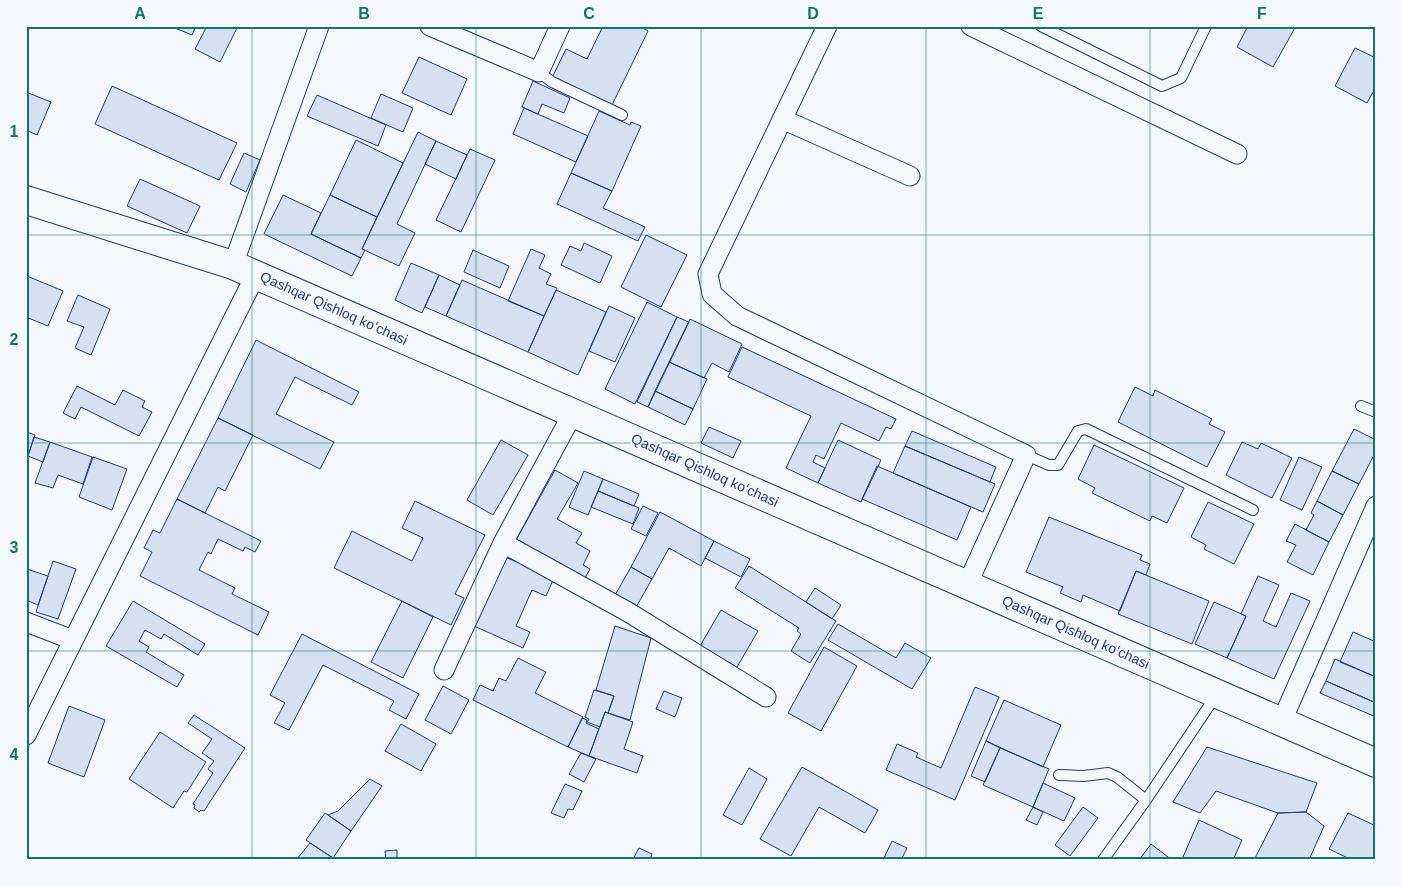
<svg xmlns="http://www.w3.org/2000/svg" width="1402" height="886" font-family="Arial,sans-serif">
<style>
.building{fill:#d5e0f0;stroke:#1d3f73}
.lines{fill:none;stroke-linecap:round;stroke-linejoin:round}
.service-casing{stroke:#1d3f73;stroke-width:12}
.minor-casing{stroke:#1d3f73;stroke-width:21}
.secondary-casing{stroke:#1d3f73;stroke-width:30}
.service{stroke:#f4f7fb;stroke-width:10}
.minor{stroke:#f4f7fb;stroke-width:19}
.secondary{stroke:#f4f7fb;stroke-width:28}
.grid{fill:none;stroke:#0f766e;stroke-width:1;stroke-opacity:0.55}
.labels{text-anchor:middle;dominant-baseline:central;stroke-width:4;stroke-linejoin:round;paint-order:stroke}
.street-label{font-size:14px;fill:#1d3f73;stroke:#f4f7fb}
.neatline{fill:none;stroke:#0f766e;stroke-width:2}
.grid-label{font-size:16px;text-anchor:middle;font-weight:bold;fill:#0f766e}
</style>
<rect width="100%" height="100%" fill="#f4f7fb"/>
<path class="building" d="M 170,26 L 196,26 L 192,35 Z
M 207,26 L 238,26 L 220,62 L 195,49 Z
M 603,26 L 639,26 L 648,31 L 611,107 L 552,78 L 566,49 L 587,59 Z
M 1248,26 L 1296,26 L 1273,67 L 1237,47 Z
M 1355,48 L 1376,58 L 1376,87 L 1367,103 L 1335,86 Z
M 419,57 L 467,79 L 451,115 L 402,93 Z
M 533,81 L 570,98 L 564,113 L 542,104 L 538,114 L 522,107 Z
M 112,86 L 237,143 L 219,180 L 95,124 Z
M 26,92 L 51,102 L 37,135 L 26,130 Z
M 381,94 L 413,108 L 403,132 L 371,118 Z
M 317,95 L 386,125 L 378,146 L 307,116 Z
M 524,108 L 588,136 L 576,162 L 513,134 Z
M 599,111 L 630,125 L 631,122 L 641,126 L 612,191 L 571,173 Z
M 418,132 L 436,141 L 397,224 L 415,233 L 399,266 L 362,249 Z
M 356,140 L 403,163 L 377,217 L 330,195 Z
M 436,141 L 467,155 L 456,179 L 425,164 Z
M 470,149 L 495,160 L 461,232 L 436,220 Z
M 244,153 L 260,160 L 246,192 L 230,184 Z
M 571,173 L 612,191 L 603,208 L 645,227 L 638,241 L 557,204 Z
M 140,179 L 200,206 L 187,233 L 127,206 Z
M 283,195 L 321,213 L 311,234 L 361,258 L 352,276 L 264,234 Z
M 330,195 L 377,217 L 362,249 L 365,250 L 361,258 L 311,234 Z
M 646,235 L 687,255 L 661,307 L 621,287 Z
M 584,243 L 612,256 L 600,283 L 561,265 L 570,246 L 581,251 Z
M 531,249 L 545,255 L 539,268 L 551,274 L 546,284 L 557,288 L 544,316 L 508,301 Z
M 473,250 L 509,266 L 500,288 L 464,272 Z
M 411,263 L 439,275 L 422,313 L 395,300 Z
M 439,275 L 460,285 L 446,316 L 425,307 Z
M 27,276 L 63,291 L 48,326 L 26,317 Z
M 462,280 L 544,316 L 528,352 L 446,316 Z
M 556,290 L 606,312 L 578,375 L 528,352 Z
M 78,295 L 110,309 L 91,355 L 75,348 L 84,327 L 67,321 Z
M 647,302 L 677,317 L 635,404 L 605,389 Z
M 609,306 L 635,318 L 615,362 L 589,351 Z
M 677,317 L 689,322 L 648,407 L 637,402 Z
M 690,319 L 742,344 L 729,372 L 712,363 L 704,378 L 669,362 Z
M 256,340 L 359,392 L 352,405 L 295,377 L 276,414 L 334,442 L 320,469 L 218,418 Z
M 742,347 L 896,419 L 891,429 L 886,427 L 879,441 L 841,423 L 824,459 L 816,455 L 813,462 L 825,468 L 818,483 L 786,468 L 811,416 L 728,377 Z
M 669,362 L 707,379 L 693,409 L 655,391 Z
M 77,386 L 115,405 L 123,390 L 145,401 L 142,407 L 152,412 L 139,436 L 81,407 L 75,419 L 63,413 Z
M 1135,387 L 1153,396 L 1155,390 L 1212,419 L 1209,424 L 1225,432 L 1207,467 L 1118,422 Z
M 655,391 L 693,409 L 685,425 L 648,407 Z
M 218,418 L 253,435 L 225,491 L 218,487 L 205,513 L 177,499 Z
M 709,427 L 741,441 L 733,458 L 701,443 Z
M 1354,429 L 1376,440 L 1376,451 L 1359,484 L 1332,471 Z
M 912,431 L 996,467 L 990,482 L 905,446 Z
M 26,432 L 35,435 L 28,456 L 26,456 Z
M 34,437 L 50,442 L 43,462 L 28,456 Z
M 501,440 L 528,455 L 493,515 L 467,500 Z
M 838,440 L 881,460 L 861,502 L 818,483 Z
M 50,442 L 92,457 L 83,484 L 58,475 L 53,488 L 35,483 Z
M 1242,442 L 1258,449 L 1261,443 L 1292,458 L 1272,498 L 1226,475 Z
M 1094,445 L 1184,488 L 1167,523 L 1152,516 L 1150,521 L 1092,493 L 1095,488 L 1078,479 Z
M 905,446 L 995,484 L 983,512 L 893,473 Z
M 93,457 L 127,469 L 112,510 L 79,497 Z
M 1299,457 L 1322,467 L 1302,510 L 1280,500 Z
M 877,466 L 971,507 L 957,540 L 862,499 Z
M 555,470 L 578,483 L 557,519 L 582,533 L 576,543 L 590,551 L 583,565 L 590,569 L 584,580 L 515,542 Z
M 584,471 L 603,479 L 588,515 L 569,507 Z
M 1332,471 L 1359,484 L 1343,515 L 1317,501 Z
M 603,479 L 639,494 L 634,506 L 598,491 Z
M 598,491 L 639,508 L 633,524 L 591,507 Z
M 177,499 L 261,541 L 255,552 L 245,547 L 243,551 L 218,539 L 211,554 L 208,552 L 199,570 L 235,588 L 232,594 L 269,612 L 258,635 L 140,576 L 152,552 L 144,548 L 153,530 L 160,533 Z
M 415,501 L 485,535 L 455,594 L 464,598 L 451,625 L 334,568 L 352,531 L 412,561 L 423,538 L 402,528 Z
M 1317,501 L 1343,515 L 1329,542 L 1306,530 L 1314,515 L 1311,513 Z
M 1208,502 L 1254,524 L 1234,564 L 1204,549 L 1206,545 L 1191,537 Z
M 643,506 L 658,513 L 646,536 L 631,529 Z
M 660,512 L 714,541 L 701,566 L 669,548 L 652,579 L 631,567 Z
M 1049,517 L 1142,555 L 1140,560 L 1150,564 L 1146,575 L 1136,571 L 1120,611 L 1083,595 L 1081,602 L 1060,593 L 1063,587 L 1026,572 Z
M 1295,524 L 1329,542 L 1313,575 L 1287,562 L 1296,545 L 1286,541 Z
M 714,541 L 750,559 L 741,577 L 705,558 Z
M 505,557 L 554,578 L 546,596 L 532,590 L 516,626 L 530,632 L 523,648 L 474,626 Z
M 53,561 L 76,569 L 58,619 L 36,612 Z
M 749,566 L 836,621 L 810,663 L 791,651 L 801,634 L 797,631 L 799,628 L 735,588 Z
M 631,567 L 652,579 L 635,609 L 614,597 Z
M 27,569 L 48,576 L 38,605 L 26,600 Z
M 1136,571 L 1209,601 L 1192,644 L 1118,614 Z
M 1258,576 L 1279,585 L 1263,621 L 1276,627 L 1291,593 L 1310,601 L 1274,679 L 1227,658 L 1246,616 L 1241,614 Z
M 815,588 L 841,605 L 832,619 L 806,602 Z
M 133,601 L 205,644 L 198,655 L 164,634 L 161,639 L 145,630 L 139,641 L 149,647 L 146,652 L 184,675 L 177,687 L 106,646 Z
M 402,601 L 433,617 L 403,678 L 371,662 Z
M 1214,602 L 1246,616 L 1227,658 L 1195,644 Z
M 721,610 L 758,631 L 737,667 L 700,646 Z
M 838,624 L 896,658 L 905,643 L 931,658 L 912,689 L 828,640 Z
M 615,626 L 651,638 L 630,720 L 608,713 L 614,696 L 596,690 Z
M 1353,632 L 1376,642 L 1376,677 L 1340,662 Z
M 302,634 L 419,694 L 406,719 L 389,710 L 394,701 L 323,665 L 289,730 L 274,723 L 285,703 L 270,695 Z
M 824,647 L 857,666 L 821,731 L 788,713 Z
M 518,658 L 546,672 L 535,693 L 583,717 L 568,747 L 473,700 L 480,685 L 493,691 L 499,678 L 506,681 Z
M 1335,659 L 1376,677 L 1376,703 L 1326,681 Z
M 1326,681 L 1376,703 L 1376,717 L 1320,693 Z
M 443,686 L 469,700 L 451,734 L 425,720 Z
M 975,687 L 999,697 L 955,800 L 886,770 L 897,744 L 918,753 L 916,757 L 941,768 Z
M 594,690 L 614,696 L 608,713 L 605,712 L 600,727 L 587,722 L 589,719 L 585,717 Z
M 664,691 L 682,698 L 675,717 L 656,709 Z
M 1004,700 L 1061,725 L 1043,767 L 986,741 Z
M 69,706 L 105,720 L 84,777 L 48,763 Z
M 605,712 L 633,722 L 624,749 L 643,756 L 637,773 L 589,756 Z
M 194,715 L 245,748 L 204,811 L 201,810 L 199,812 L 194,808 L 195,805 L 193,804 L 213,773 L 208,769 L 214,761 L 202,753 L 212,739 L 188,723 Z
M 582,718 L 587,720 L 586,723 L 599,729 L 589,756 L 568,747 Z
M 401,724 L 436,744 L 421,771 L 385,751 Z
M 160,732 L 206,762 L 187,792 L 184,791 L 173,808 L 129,779 Z
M 986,741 L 1000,748 L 985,782 L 971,776 Z
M 1207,747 L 1317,783 L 1306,812 L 1278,813 L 1216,791 L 1200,813 L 1173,802 Z
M 1000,748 L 1049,769 L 1033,807 L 983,785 Z
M 581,753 L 596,759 L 584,782 L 569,774 Z
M 802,767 L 878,810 L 865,833 L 819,807 L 791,856 L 760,839 Z
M 749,768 L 767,779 L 742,825 L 723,815 Z
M 370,779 L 382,786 L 351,831 L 328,815 L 338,811 Z
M 1043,783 L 1075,798 L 1064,821 L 1033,807 Z
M 565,784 L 582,791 L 573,810 L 568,809 L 564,818 L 551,813 Z
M 1033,807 L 1043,812 L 1037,825 L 1026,820 Z
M 1083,807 L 1098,818 L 1070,856 L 1055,845 Z
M 1306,812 L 1324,826 L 1309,860 L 1254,860 L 1278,813 Z
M 325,813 L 351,831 L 333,858 L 306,840 Z
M 1348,813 L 1376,826 L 1376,860 L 1352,860 L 1329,849 Z
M 1199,820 L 1242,840 L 1233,860 L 1188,860 L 1183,857 Z
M 892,841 L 907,848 L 901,860 L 883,860 Z
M 310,843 L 333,858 L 332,860 L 296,860 Z
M 1151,844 L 1172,860 L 1139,860 Z
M 639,848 L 652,854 L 650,860 L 629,860 L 630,858 L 633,859 Z
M 397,850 L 397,860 L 386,860 L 385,851 Z"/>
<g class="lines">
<g class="service-casing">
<path id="service" d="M 1041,26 L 1162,86 L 1181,78 L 1206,26
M 539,72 L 552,82 L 622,115
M 1361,406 L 1376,412
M 1026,455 L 1049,465 L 1058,465 L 1078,431 L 1086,429 L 1253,510
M 1059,775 L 1084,776 L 1108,773 L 1117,777 L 1146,800
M 1103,860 L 1146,800 L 1217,694"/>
</g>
<g class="minor-casing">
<path id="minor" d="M 430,26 L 539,72 L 560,26
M 827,26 L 708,274 L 712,294 L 737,316 L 1026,455 L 967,585
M 971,26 L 1237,154
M 782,119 L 910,176
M 233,265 L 319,26
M 503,543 L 573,413
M 26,622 L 73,640
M 444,670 L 503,543 L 628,612 L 766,697
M 1281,723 L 1376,506
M 26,735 L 256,274"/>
</g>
<g class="secondary-casing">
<path id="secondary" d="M 26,200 L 233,265 L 1376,763"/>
</g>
<use href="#service" class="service"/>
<use href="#minor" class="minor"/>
<use href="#secondary" class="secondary"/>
</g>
<path class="grid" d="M 252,26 L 252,860M 476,26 L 476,860M 701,26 L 701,860M 926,26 L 926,860M 1150,26 L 1150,860M 26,235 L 1376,235M 26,443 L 1376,443M 26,651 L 1376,651"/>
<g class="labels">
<g class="street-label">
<text transform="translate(334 308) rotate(24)">Qashqar Qishloq koʻchasi</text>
<text transform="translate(705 470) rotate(24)">Qashqar Qishloq koʻchasi</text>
<text transform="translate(1076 632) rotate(24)">Qashqar Qishloq koʻchasi</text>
</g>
</g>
<rect width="1402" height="886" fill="none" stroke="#f4f7fb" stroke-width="55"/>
<rect x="28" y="28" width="1346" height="830" class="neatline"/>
<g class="grid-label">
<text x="140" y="19">A</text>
<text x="364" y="19">B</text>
<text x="589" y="19">C</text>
<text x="813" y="19">D</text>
<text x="1038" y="19">E</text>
<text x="1262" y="19">F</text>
<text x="14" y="137">1</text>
<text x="14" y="345">2</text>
<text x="14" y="553">3</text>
<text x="14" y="760">4</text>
</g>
</svg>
